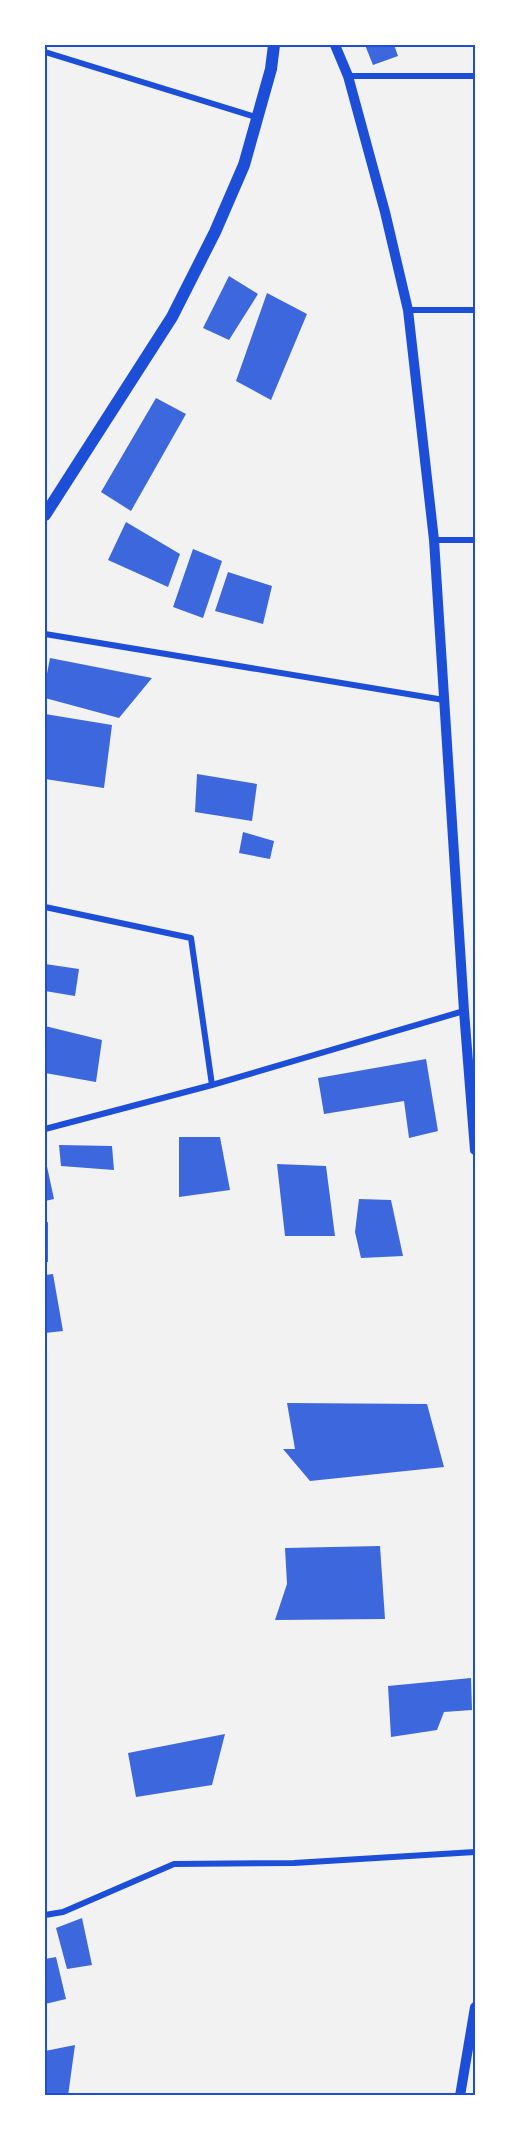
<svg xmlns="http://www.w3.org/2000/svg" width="520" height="2141" font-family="Signika,sans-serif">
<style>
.building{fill:#3d67dc}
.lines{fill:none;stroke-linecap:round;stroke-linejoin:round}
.minor{stroke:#1d4ed8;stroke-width:6}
.tertiary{stroke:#1d4ed8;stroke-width:10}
.secondary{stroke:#1d4ed8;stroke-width:12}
.neatline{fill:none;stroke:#1d4ed8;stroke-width:2}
</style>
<rect width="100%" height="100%" fill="#f2f2f2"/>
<path class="building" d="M 365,45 L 394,45 L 398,56 L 373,65 Z
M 229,276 L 258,294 L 229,340 L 203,328 Z
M 267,293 L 307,314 L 271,400 L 236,381 Z
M 156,398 L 186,414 L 131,511 L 101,492 Z
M 126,522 L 180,554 L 168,587 L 108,560 Z
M 193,549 L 222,561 L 203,618 L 173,607 Z
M 228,572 L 272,586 L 263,624 L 215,611 Z
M 50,658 L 152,678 L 119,718 L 45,698 L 45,684 Z
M 45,714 L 112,725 L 104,788 L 45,779 Z
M 197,774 L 257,784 L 252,821 L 195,812 Z
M 243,832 L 274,841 L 270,859 L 239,853 Z
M 45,964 L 79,969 L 75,996 L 45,991 Z
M 45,1026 L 102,1040 L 96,1082 L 45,1073 Z
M 426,1059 L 438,1131 L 409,1138 L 404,1101 L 324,1114 L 318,1078 Z
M 179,1137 L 220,1137 L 230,1190 L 179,1197 Z
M 59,1145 L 112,1146 L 114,1170 L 61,1166 Z
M 45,1157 L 54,1199 L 45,1201 Z
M 277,1164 L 326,1166 L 335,1236 L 285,1236 Z
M 359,1199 L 391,1200 L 403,1256 L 361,1258 L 355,1232 Z
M 48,1222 L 48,1262 L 45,1262 L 45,1223 Z
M 53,1274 L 63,1331 L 45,1333 L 45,1275 Z
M 287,1403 L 427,1404 L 444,1467 L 310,1481 L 283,1449 L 295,1449 Z
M 380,1546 L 385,1619 L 275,1620 L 287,1584 L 285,1548 Z
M 471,1678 L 472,1710 L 444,1712 L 437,1730 L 391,1737 L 388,1686 Z
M 225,1734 L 212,1785 L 136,1797 L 128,1753 Z
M 82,1918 L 92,1965 L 67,1969 L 56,1928 Z
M 56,1957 L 66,1999 L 45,2004 L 45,1959 Z
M 75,2045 L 68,2096 L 45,2096 L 45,2051 Z"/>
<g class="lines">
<path class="minor" d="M 45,52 L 259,118
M 348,76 L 475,76
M 408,310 L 475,310
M 434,540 L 475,540
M 45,634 L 444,700
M 45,907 L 191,938 L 212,1085
M 45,1129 L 212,1085 L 464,1011
M 45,1915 L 63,1912 L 174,1864 L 294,1863 L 475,1852"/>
<path class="tertiary" d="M 335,45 L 348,76 L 385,212 L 408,310 L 434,540 L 464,1011 L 475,1150
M 460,2096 L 475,2007"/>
<path class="secondary" d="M 45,515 L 172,317 L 215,232 L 244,165 L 271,69 L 274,45"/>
</g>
<rect width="520" height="2141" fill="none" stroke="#ffffff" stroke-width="93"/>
<rect x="46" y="46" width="428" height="2048" class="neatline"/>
</svg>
